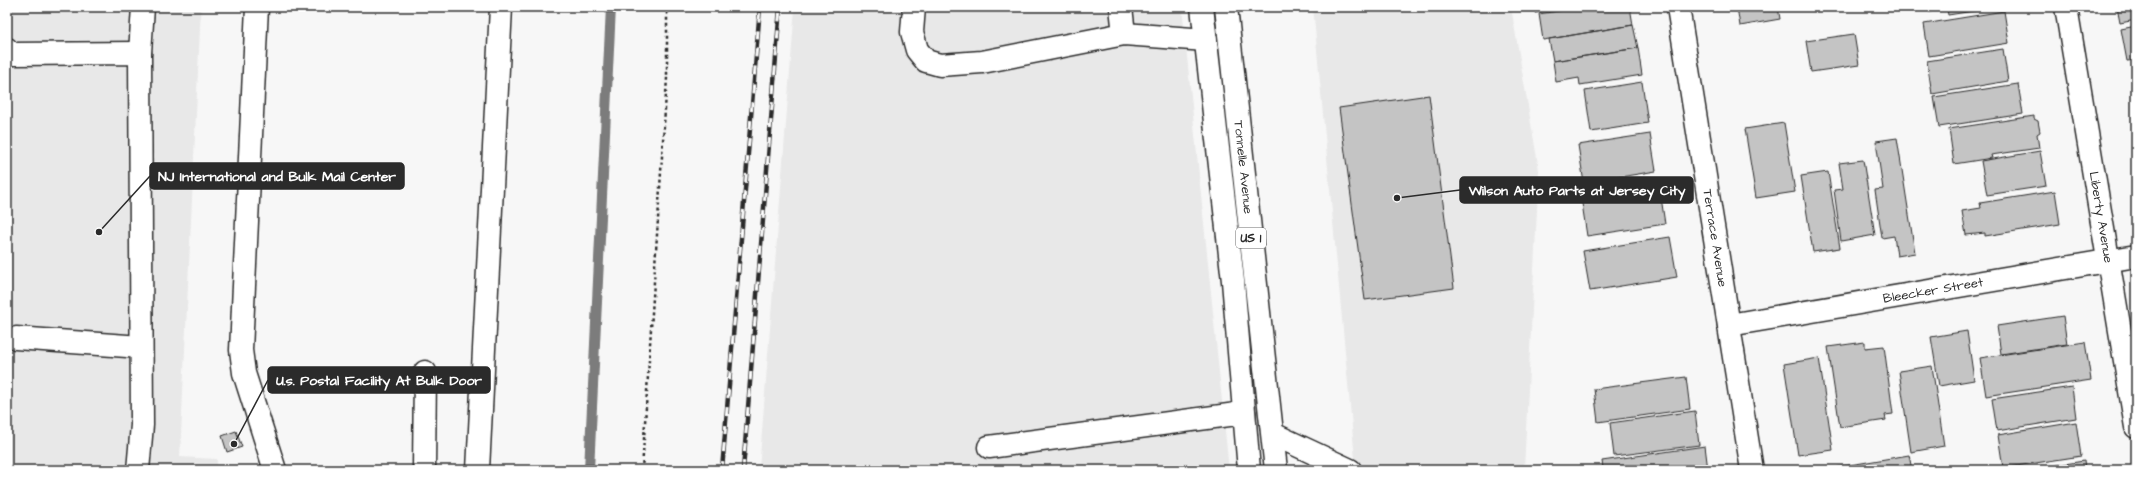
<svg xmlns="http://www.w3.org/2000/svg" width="2143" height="477" font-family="'Architects Daughter',sans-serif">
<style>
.built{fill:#e8e8e8}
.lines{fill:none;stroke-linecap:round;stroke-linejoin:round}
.stream{stroke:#7b7b7b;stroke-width:10}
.building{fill:#c4c4c4;stroke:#2b2b2b}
.minor-casing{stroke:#2b2b2b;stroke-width:25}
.highway-casing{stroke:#2b2b2b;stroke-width:25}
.path{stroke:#2b2b2b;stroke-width:2.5;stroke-dasharray:3 3;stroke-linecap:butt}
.minor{stroke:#fff;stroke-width:22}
.highway{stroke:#fff;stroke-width:22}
.rail-casing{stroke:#2b2b2b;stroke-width:4.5}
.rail{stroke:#fff;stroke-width:3;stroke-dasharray:9;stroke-linecap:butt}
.labels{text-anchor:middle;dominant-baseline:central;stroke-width:3;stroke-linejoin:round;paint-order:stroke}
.shield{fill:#fff;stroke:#6b6b6b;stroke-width:1}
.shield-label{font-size:12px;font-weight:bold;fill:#2b2b2b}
.street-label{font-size:13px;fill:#2b2b2b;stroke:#fff}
.leader{fill:none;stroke:#2b2b2b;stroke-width:1.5}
.callout-dot{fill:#2b2b2b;stroke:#fff;stroke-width:1.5}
.callout{fill:#2b2b2b;stroke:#2b2b2b;stroke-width:1.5}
.callout-label{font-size:14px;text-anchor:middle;font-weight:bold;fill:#fff}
</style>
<rect width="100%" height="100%" fill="#f7f7f7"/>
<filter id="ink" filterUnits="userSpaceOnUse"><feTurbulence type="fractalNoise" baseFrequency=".025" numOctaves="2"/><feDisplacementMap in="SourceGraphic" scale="8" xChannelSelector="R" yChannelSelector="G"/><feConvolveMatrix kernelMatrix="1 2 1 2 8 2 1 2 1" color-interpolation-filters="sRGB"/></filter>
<g filter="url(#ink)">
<path class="built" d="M 7,7 L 201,7 L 180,457 L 217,459 L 217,470 L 7,470 Z
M 795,7 L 1182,7 L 1229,470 L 759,470 Z
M 1313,7 L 1511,7 L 1539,170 L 1524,470 L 1356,470 Z"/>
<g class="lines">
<path class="stream" d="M 589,470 L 611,7"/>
</g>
<path class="building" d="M 1535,7 L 1571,7 L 1535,13 Z
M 1584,7 L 1630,7 L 1633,25 L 1543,40 L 1539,14 Z
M 1737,7 L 1778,7 L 1780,19 L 1740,26 Z
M 1929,7 L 1999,7 L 1948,15 L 1947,9 L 1929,12 Z
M 2117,7 L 2136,7 L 2136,20 L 2120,23 Z
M 2004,11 L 2009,43 L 1929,56 L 1924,24 Z
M 1633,25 L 1638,48 L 1553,61 L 1549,39 Z
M 2136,26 L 2136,60 L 2127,61 L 2121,29 Z
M 1854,34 L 1859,65 L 1811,72 L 1806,41 Z
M 1638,48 L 1642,75 L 1580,85 L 1579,78 L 1556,82 L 1553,61 Z
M 2003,49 L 2008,81 L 1932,94 L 1927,61 Z
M 1642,82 L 1648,123 L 1591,132 L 1585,91 Z
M 2018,84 L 2023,114 L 1939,127 L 1934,97 Z
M 1429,95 L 1454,288 L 1365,300 L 1339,108 Z
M 2034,116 L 2034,119 L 2038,121 L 2040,132 L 2037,134 L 2039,148 L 1991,155 L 1992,158 L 1954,164 L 1949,129 Z
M 1784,123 L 1795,192 L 1756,198 L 1745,129 Z
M 1650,134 L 1656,171 L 1584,183 L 1578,145 Z
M 1897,138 L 1915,253 L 1897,256 L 1894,236 L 1882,238 L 1875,190 L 1883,189 L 1876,141 Z
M 2040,151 L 2046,186 L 1987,195 L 1981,161 Z
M 1863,160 L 1875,235 L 1841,241 L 1834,190 L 1843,189 L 1839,163 Z
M 1828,172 L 1840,248 L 1813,252 L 1801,176 Z
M 1659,184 L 1665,224 L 1587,236 L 1581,197 Z
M 2055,191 L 2060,224 L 1985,236 L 1985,233 L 1966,235 L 1962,211 L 1981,208 L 1980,203 Z
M 1670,237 L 1677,277 L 1590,291 L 1583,251 Z
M 2063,316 L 2067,344 L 2001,354 L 1997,326 Z
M 1967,331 L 1974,380 L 1939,386 L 1931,337 Z
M 1865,342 L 1865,348 L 1884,346 L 1893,414 L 1885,415 L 1886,420 L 1840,427 L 1828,347 Z
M 2085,342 L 2091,380 L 1986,396 L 1980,358 Z
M 1819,358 L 1833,450 L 1798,455 L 1784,364 Z
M 1932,366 L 1944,446 L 1911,452 L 1899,371 Z
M 1686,377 L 1690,409 L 1598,422 L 1594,389 Z
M 2072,387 L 2076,418 L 1997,431 L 1992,399 Z
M 1695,411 L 1699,445 L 1614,456 L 1610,423 Z
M 2076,422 L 2081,456 L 2003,468 L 1998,435 Z
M 236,431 L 242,447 L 227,452 L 222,436 Z
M 1705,446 L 1708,470 L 1592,470 L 1603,468 L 1602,461 Z
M 1909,455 L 1912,470 L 1839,470 L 1838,467 Z
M 2084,461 L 2085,470 L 2025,470 Z"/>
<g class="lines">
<g class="minor-casing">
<g id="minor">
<path d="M 257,7 L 241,350 L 244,373 L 275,470"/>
<path d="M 914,7 L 912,32 L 917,50 L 926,61 L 940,65 L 982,62 L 1124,34 L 1206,40"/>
<path d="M 1121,7 L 1124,34"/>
<path id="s1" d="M 1678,7 L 1752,470"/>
<path id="s2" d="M 2066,7 L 2136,427"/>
<path d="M 7,49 L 12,54 L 140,53 L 142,425 L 138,470"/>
<path d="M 140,53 L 143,7"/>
<path id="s3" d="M 1729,325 L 2136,256"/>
<path d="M 16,338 L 141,347"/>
<path d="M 1273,434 L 1350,470"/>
<path d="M 989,447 L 1244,413"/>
<path d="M 424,470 L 425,372"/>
<path d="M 478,470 L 501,7"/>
</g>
</g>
<g class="highway-casing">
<g id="highway">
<path d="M 1202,7 L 1233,281 L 1249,470"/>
<path id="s4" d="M 1226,7 L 1276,470"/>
</g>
</g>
<path class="path" d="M 642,470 L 667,78 L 667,7"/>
<use href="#minor" class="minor"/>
<use href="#highway" class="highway"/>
<g class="rail-casing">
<path id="rail" d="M 722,470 L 760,7
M 743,470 L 780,7"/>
</g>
<use href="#rail" class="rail"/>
</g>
</g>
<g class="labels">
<rect class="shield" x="1236" y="228" width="30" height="20" rx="3"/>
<g class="shield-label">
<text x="1251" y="238">US 1</text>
</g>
<g class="street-label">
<text stroke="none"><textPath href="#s4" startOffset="161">Tonnelle Avenue</textPath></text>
<text stroke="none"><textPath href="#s2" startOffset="213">Liberty Avenue</textPath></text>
<text stroke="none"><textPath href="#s1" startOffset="234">Terrace Avenue</textPath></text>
<text stroke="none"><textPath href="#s3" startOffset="207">Bleecker Street</textPath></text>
</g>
</g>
<path class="leader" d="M99 232L150 176M1397 198L1460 190M234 444L268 380"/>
<g class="callout-dot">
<circle cx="99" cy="232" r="4"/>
<circle cx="1397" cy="198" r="4"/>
<circle cx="234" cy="444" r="4"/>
</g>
<g class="callout">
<rect x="150" y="163" width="254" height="26" rx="4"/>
<rect x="1460" y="177" width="233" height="26" rx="4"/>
<rect x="268" y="367" width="222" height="26" rx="4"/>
</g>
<g class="callout-label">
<text x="277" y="181">NJ International and Bulk Mail Center</text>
<text x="1577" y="195">Wilson Auto Parts at Jersey City</text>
<text x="379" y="385">U.s. Postal Facility At Bulk Door</text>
</g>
<rect width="2143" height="477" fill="none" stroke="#fff" stroke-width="24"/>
<rect x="12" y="12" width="2119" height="453" fill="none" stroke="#2b2b2b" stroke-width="1.5" filter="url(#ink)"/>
</svg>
